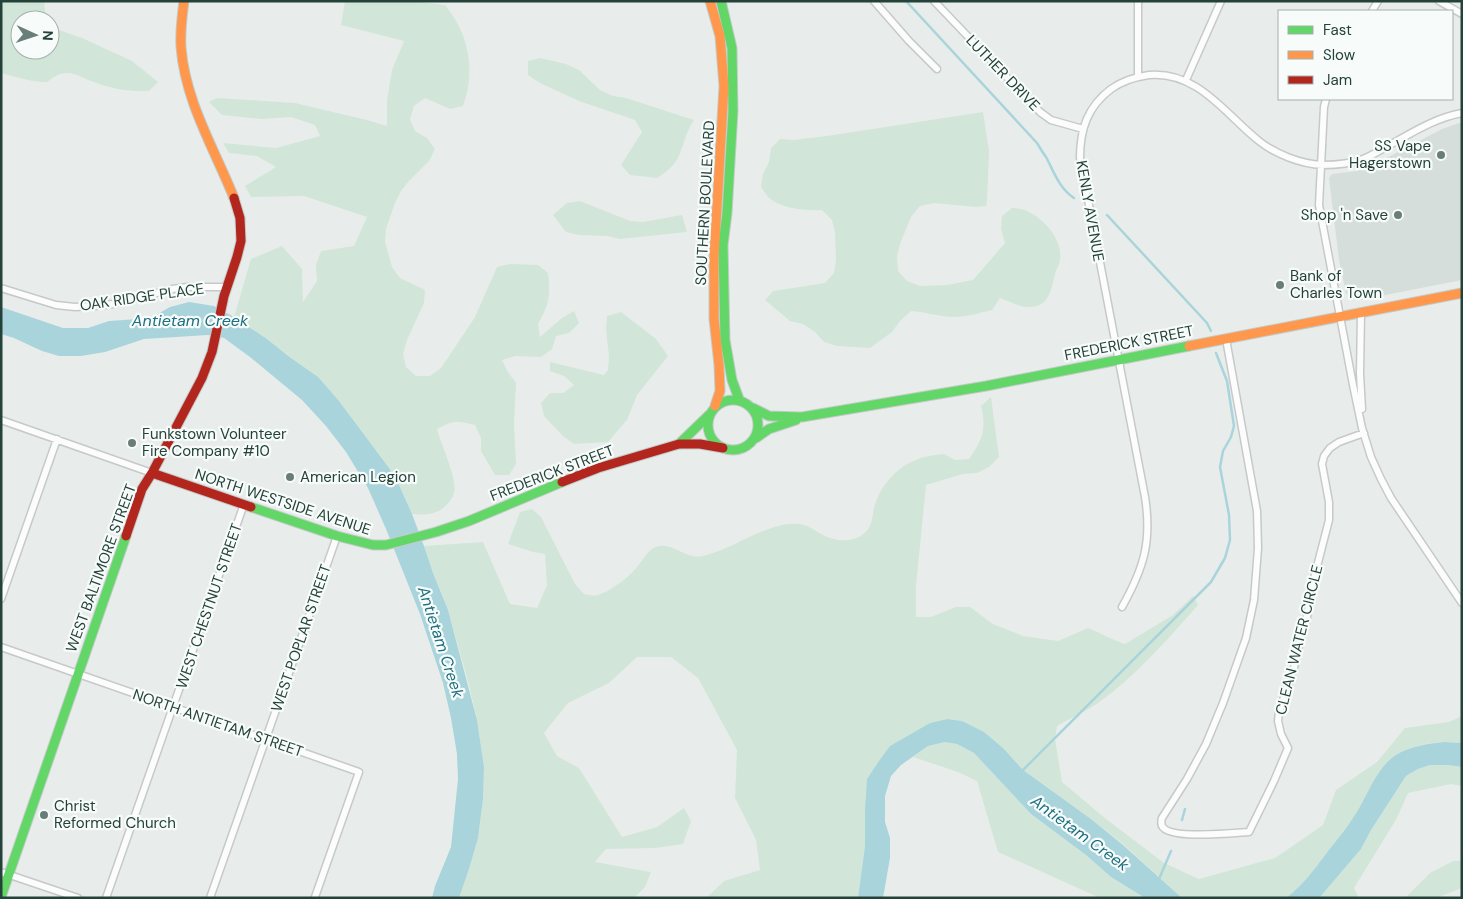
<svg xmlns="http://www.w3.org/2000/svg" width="1463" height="899" font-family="'DM Sans',sans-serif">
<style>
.built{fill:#d6dedb}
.green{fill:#d1e6d8}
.water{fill:#a9d4db}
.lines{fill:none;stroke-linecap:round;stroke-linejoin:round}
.stream{stroke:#a9d4db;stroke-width:2.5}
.street-casing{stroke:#c5cac8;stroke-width:9}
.fast-casing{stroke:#c3cbc8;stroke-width:11}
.slow-casing{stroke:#c3cbc8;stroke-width:11}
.jam-casing{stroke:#c3cbc8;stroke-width:11}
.street{stroke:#fcfcfc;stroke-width:6}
.fast{stroke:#63d668;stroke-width:9}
.slow{stroke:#ff974d;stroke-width:9}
.jam{stroke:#b3261e;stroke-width:9}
.poi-dot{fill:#697e78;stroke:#f7fbf9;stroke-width:2}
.labels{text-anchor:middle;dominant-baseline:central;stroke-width:4.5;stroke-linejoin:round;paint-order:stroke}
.street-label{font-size:15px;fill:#24423a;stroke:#f7fbf9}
.poi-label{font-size:15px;fill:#24423a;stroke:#f7fbf9;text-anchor:start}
.water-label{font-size:16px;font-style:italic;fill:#1c6f80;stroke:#f7fbf9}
</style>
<rect width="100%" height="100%" fill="#e8edeb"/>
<path class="built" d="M 1462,122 L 1462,280 L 1360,300 L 1352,299 L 1346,293 L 1339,260 L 1329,178 L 1332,174 L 1357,171 L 1377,163 L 1442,129 Z"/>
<path class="green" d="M 1,1 L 44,1 L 46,20 L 20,20 L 20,50 L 50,50 L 50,24 L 56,29 L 82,38 L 132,61 L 158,82 L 149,91 C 130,92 112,89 94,82 C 86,80 76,73 68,73 C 58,73 54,77 47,82 C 31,82 16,77 1,73 Z
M 345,1 L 412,1 L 445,5 C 469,34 476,71 463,106 L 450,109 L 425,98 L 414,106 L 410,119 L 415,131 L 427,138 L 435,149 L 429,161 L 409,181 L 401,191 L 395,203 L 386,229 L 385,242 L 392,267 L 400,278 L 425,290 L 424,303 L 407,340 L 403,354 L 406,367 L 416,376 L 430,376 L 441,368 L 475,317 L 497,267 L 510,264 L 538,265 L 548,273 C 551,295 549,305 538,324 L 540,337 L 562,318 L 574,311 L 579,323 L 569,333 L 556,336 L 552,349 L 541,357 L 515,356 L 502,360 L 508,372 L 516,383 L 514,424 L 516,464 L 509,475 L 495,475 L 481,451 L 481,438 L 475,425 C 457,421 454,420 437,429 C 441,445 458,479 454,493 C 452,500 447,505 442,509 C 433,515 423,515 412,514 L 395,476 L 339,401 L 267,339 L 234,317 L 251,259 L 282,246 L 302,269 L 303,302 L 317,281 L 316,265 L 321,251 L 354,246 L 367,217 L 304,196 L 251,197 L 245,186 L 276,167 L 257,156 L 229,153 L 223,143 L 276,148 L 320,136 L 315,125 L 291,117 L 262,119 L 222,115 L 209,102 L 217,98 L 295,103 L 367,120 L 387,126 L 387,100 L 392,70 L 404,41 L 341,25 Z
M 540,58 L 566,64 L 579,70 L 600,90 L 613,96 L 626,98 L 694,120 C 685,134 684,145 678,158 C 673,167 665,173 657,178 L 630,175 L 621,165 L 642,132 L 635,120 L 579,101 L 540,83 L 528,75 L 528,61 Z
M 983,112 L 989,151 L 987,200 L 986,206 L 975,207 L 934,203 L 920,206 L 911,217 L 900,244 L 897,257 L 898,271 L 907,281 L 920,286 L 947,285 L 973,280 L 1005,243 L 1001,229 L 1002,216 L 1012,208 C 1017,208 1023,209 1027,211 C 1045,219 1066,243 1059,264 C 1057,269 1055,273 1054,278 C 1052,289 1048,303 1037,306 C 1023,310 1012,302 1000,298 L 992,310 C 979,313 967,317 954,317 C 941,317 925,312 911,311 L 900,321 L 892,332 L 870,348 L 837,346 L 824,342 L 815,332 L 803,324 L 790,321 L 765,300 L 773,291 L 825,283 L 834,273 L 836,260 L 835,233 L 832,220 L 822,210 C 806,211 781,209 768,197 C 766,194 763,190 761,187 L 763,174 L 769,162 L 771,148 L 780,139 L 793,140 L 827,136 Z
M 580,201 L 630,221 L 643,222 L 682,215 L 687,232 L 620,239 L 607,236 L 579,235 L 566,232 L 553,215 L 567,203 Z
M 621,312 L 656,339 L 668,356 L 637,395 L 627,420 L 608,442 L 574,444 L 563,436 L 544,416 L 541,403 L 550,393 L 563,393 L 574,385 L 564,376 L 550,371 L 550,362 L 604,375 L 608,370 L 609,357 L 606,329 L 607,316 Z
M 991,397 L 999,457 L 989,467 L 977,473 L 963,474 L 926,485 L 916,586 L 916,617 L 931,617 L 956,607 L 970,607 L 993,624 L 1023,636 L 1058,641 L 1088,628 C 1101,633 1112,640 1125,644 L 1173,615 L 1193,596 L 1198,605 C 1167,640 1136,676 1098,703 C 1085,712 1071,718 1057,726 L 1055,739 L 1062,782 L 1106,819 L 1164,863 L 1199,879 L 1275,858 L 1323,825 L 1336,790 L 1377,762 L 1405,728 L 1449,722 L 1462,716 L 1462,743 L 1444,742 L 1427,744 L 1407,749 L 1370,788 L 1355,816 L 1311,874 L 1295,891 L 1286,898 L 1182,898 L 1123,844 L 1091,819 L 1023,770 L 1004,749 L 962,721 L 947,719 L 930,723 L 865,811 L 865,846 L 858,898 L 706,898 L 724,881 L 760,870 L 756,840 L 735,798 L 737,750 L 698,678 L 671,657 L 637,657 L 609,683 L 568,703 L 544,733 L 557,756 L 579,768 L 622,837 L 657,827 L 684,808 L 691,821 L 683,844 L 656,848 L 606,849 L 595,862 L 651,872 L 645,887 L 634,898 L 459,898 L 469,869 L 478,838 L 483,799 L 484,767 L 477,720 L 469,685 L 448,610 L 433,573 L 424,546 L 483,542 L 510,604 L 537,608 L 547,585 L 545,554 L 533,552 L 508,544 L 520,512 L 532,509 L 541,517 L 575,584 L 584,594 C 588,595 594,596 598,595 C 613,590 631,576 640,563 C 646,556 649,548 659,546 C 674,543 687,560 703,556 C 732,550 770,520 799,524 C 808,525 814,530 823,535 C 834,541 851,543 862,535 C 872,529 872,518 874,508 C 880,486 896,467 918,459 C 926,456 935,455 944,454 L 955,460 L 969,459 C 982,440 987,429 981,406 Z
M 945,742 L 957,744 L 974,753 L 1031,814 L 1086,855 L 1111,877 L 1145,898 L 1100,898 L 998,852 L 977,781 L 958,772 L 913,757 L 928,746 Z
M 1430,765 L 1448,765 L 1462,767 L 1462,786 L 1451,784 L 1408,793 L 1397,818 L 1354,888 L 1359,898 L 1319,898 L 1361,849 L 1371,830 L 1406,776 L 1418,769 Z
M 1453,861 L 1462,861 L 1462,888 L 1436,898 L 1405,898 L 1430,873 Z"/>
<path class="water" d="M 189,302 L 214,306 L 234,317 L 267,339 L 288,356 L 318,377 L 339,401 L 395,476 L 412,514 L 424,546 L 433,573 L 448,610 L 477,720 L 484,767 L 483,799 L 478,838 L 469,869 L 459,898 L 432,898 L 435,886 L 451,847 L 458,779 L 457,754 L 451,718 L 443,683 L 420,614 L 386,529 L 368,488 L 346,452 L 326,426 L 302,400 L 250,357 L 224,338 L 208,335 L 144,339 L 105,352 L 81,356 L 59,356 L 42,351 L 14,338 L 1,334 L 1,307 L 63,328 L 88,328 L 109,321 L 138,319 L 154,316 L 170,307 Z
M 947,719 L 962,721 L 984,732 L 1004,749 L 1023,770 L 1091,819 L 1123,845 L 1182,898 L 1145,898 L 1111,877 L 1086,855 L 1031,814 L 974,753 L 957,744 L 945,742 L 928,746 L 901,765 L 891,776 L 885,796 L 885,822 L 890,838 L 890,858 L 883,898 L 858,898 L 865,846 L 865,811 L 867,779 L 879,761 L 890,746 L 930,723 Z
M 1444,742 L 1462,743 L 1462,767 L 1448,765 L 1430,765 L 1418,769 L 1406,776 L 1371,830 L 1361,849 L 1320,897 L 1286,898 C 1305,884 1318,864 1332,846 C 1340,836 1348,826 1355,815 C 1368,795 1376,768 1396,755 C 1410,746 1428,744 1444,742 Z"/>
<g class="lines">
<path class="stream" d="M 906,1 L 1037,143 C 1040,148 1043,153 1046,157 C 1054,172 1059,188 1074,198
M 1107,215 L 1207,323 L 1211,331
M 1021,772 L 1211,582 L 1225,558 L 1230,540 L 1229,515 L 1220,467 L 1223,451 L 1231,437 L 1234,426 L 1227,381 L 1216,353
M 1182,820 L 1185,809
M 1159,879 L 1171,851"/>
<g class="street-casing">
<path id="street" d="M 874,1 L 909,41 L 937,69
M 934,1 L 1040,112 L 1051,120 L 1083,129
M 1439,1 L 1462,14
M 1372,11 L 1378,1
M 1138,76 L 1138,1
M 1186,80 L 1221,1
M 1326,99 L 1324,107 L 1319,205 L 1353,385 L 1362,428 L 1371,457 L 1381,479 L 1391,498 L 1462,603
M 1,288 L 56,305 L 75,307 L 94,306 L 113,304 L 172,289 L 188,287 L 226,287
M 1361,313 L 1360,374 L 1362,409
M 1226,339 L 1257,511 L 1258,548 L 1254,600 L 1246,638 L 1223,703 L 1206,744 L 1187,779 L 1162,818 C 1161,821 1161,823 1162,826 C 1169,840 1233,833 1249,832 L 1274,781 L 1288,748 L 1281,734 L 1278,721 L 1279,712 L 1294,668 L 1297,652 L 1306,623 L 1312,586 L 1329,520 L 1329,502 L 1322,464 L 1324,456 L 1330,448 L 1339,442 L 1364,433
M 1,420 L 152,473
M 1,599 L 57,439
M 1122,607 C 1144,568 1152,541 1145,497 L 1080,158 C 1080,130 1087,107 1111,89 C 1122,81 1135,77 1149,75 C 1198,71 1225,114 1259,141 C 1275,154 1301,164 1322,165 C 1336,165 1350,164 1363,159 C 1371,156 1379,151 1386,147 C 1410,134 1434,118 1462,113
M 1,647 L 359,772 L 315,897
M 1,872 L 78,898
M 106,898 L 244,504
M 210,898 L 337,536"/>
</g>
<g class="fast-casing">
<path id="fast" d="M 721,1 L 732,48 L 733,111 L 727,213 L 723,245 L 725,340 L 732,380 L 739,399
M708 425a25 25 0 1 1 50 0a25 25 0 1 1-50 0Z
M 753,408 L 769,416 L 802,417 L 986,386 L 1189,346
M 756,438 L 769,429 L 796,420
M 679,444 L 710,414
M 251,507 L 337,536 L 373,545 L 386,545 L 436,532 L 469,521 L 562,482
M 1,897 L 126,536"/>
</g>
<g class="slow-casing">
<path id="slow" d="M 184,1 C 182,16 180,31 181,47 C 185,101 214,148 234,198
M 710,1 L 720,36 L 724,86 L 714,258 L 714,319 L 719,365 L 720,391 L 715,406
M 1189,346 L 1462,293"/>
</g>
<g class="jam-casing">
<path id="jam" d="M 152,473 L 202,378 L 212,352 L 224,296 L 237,257 L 241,241 L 240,218 L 234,198
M 562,482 L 598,468 L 679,444 L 700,444 L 723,448
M 126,536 L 142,489 L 152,473 L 251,507"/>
</g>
<use href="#street" class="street"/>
<use href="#fast" class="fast"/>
<use href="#slow" class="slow"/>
<use href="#jam" class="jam"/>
</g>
<g class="poi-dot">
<circle cx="1441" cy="155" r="5"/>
<circle cx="1398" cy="215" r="5"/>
<circle cx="1280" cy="285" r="5"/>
<circle cx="132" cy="443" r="5"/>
<circle cx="290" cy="477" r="5"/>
<circle cx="44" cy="815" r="5"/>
</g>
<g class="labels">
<g class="street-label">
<text transform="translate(1003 73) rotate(46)">LUTHER DRIVE</text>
<text transform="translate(705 203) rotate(-87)">SOUTHERN BOULEVARD</text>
<text transform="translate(1090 211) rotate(80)">KENLY AVENUE</text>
<text transform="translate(142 297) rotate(-8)">OAK RIDGE PLACE</text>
<text transform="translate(1129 343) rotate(-11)">FREDERICK STREET</text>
<text transform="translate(552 473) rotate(-21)">FREDERICK STREET</text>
<text transform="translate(283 502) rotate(18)">NORTH WESTSIDE AVENUE</text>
<text transform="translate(101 568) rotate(-70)">WEST BALTIMORE STREET</text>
<text transform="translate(209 606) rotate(-71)">WEST CHESTNUT STREET</text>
<text transform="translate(301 638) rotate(-71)">WEST POPLAR STREET</text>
<text transform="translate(1299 640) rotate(-76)">CLEAN WATER CIRCLE</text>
<text transform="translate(218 723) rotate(19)">NORTH ANTIETAM STREET</text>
</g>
<g class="poi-label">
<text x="1431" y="146" text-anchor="end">SS Vape<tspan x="1431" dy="17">Hagerstown</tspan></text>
<text x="1388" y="215" text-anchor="end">Shop 'n Save</text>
<text x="1290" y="276">Bank of<tspan x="1290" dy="17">Charles Town</tspan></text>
<text x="142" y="434">Funkstown Volunteer<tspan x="142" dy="17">Fire Company #10</tspan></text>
<text x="300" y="477">American Legion</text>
<text x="54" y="806">Christ<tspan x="54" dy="17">Reformed Church</tspan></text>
</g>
<g class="water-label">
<text x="190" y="320">Antietam Creek</text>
<text transform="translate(441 642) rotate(72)">Antietam Creek</text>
<text transform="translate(1080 833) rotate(36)">Antietam Creek</text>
</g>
</g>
<rect width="1463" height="899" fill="none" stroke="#24423a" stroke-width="5"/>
<rect x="1278" y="10" width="175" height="90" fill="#f7fbf9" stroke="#a3b1ad"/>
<rect x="1288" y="26" width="25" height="8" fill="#63d668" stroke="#a3b1ad"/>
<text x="1323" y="35" font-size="15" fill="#24423a">Fast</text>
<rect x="1288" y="51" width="25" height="8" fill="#ff974d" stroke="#a3b1ad"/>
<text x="1323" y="60" font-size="15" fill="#24423a">Slow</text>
<rect x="1288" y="76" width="25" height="8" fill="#b3261e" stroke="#a3b1ad"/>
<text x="1323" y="85" font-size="15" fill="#24423a">Jam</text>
<g transform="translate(35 35) rotate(93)"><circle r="24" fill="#f7fbf9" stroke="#a3b1ad"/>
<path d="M0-4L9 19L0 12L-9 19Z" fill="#697e78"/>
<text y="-8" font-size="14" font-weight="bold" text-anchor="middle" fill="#24423a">N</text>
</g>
</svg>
